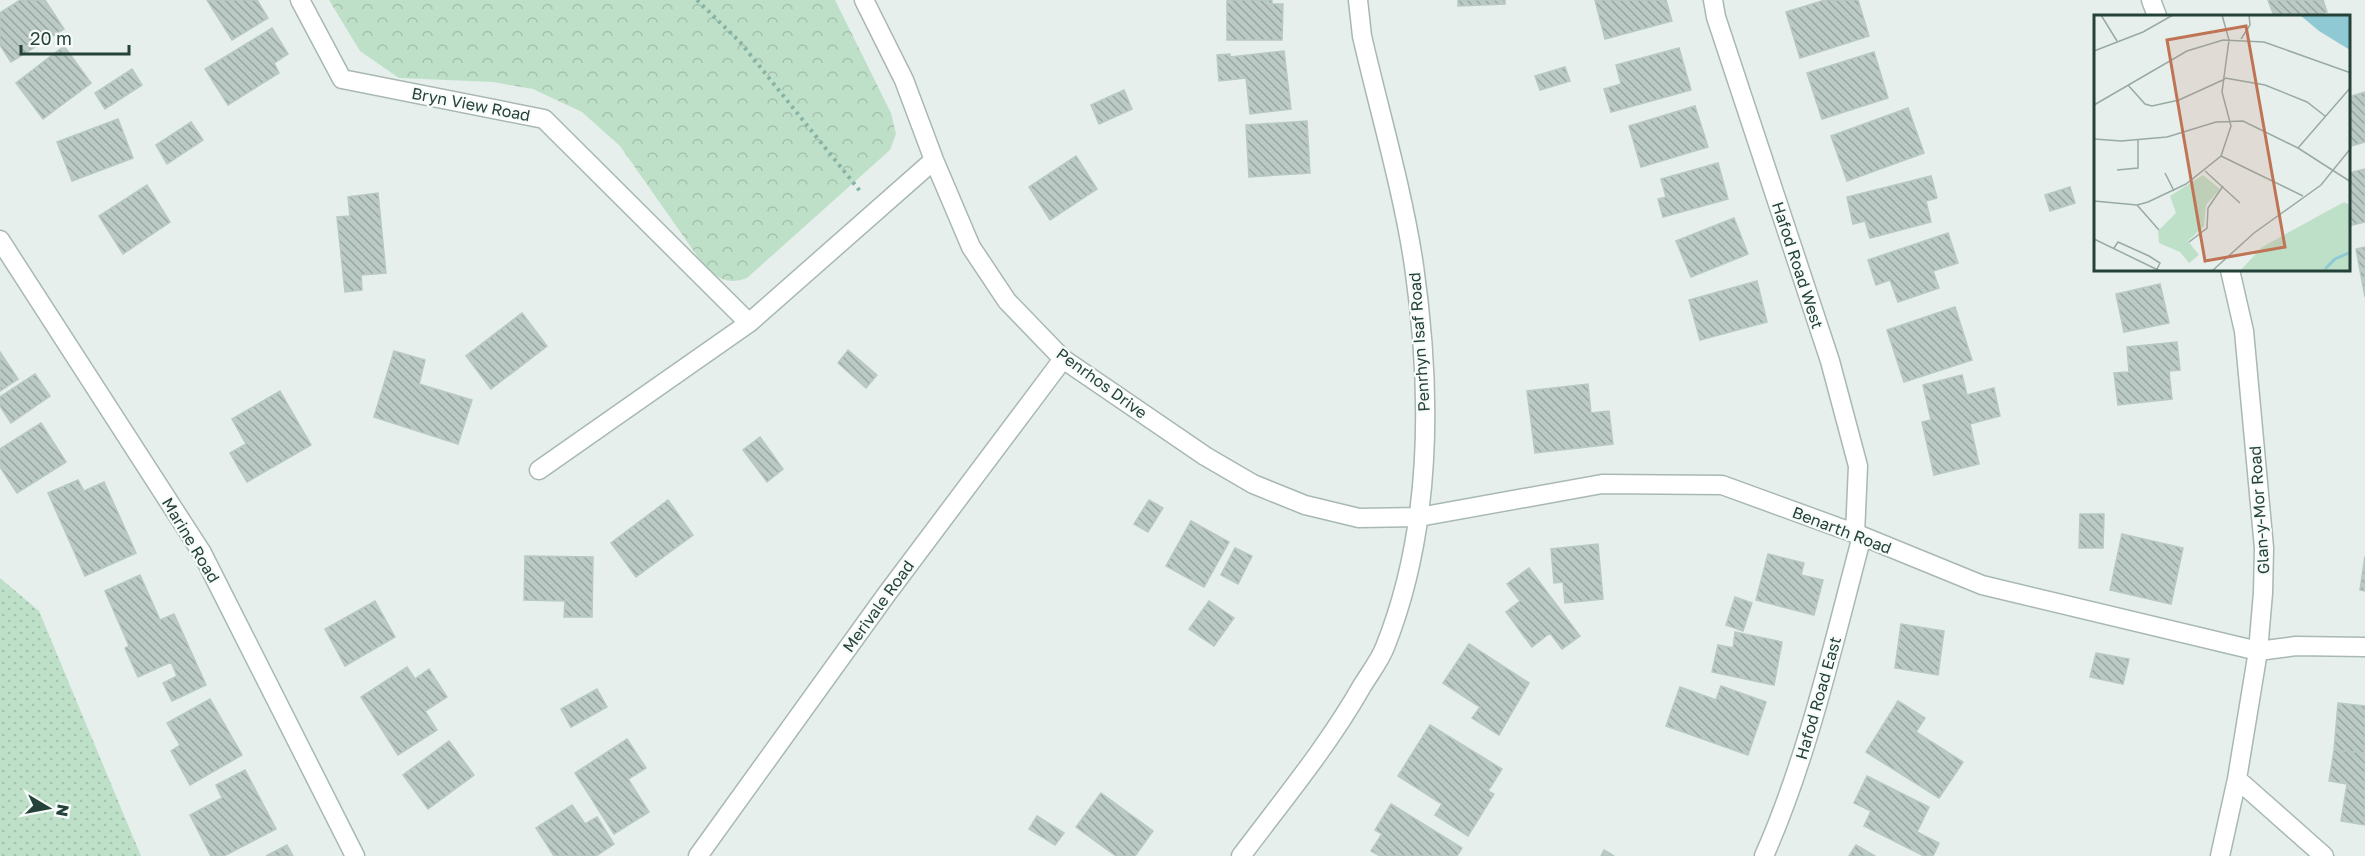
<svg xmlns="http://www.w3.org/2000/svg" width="2365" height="856" font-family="'Golos Text',sans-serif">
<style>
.grass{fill:url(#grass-dots)}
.forest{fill:url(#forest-crowns)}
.building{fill:url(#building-back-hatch);stroke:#b8c9c2;stroke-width:1.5}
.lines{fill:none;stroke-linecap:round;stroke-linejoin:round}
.minor-casing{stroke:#a8b8b2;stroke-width:21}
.path{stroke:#86b3a5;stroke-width:4;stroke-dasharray:3 4.5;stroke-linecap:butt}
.minor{stroke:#fff;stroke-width:18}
.labels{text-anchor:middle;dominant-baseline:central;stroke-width:4.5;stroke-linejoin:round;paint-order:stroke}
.street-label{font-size:16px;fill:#24423a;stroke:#f7fbf9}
.inset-river{fill:none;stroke:#8ec9d4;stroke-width:3}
.inset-road{fill:none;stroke:#98aaa4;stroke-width:1.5}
.view{fill:#c07456;fill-opacity:0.15;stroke:#c07456;stroke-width:3}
.inset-edge{fill:none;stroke:#24423a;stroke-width:3}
</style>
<defs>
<pattern id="grass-dots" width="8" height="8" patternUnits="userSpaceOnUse" patternTransform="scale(1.5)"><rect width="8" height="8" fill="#bfe0c8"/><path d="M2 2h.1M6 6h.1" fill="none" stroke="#a4c1ad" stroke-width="1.8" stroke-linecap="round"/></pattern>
<pattern id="forest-crowns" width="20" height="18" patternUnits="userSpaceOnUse" patternTransform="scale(1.5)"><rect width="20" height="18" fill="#bfe0c8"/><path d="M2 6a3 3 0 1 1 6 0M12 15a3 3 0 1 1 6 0" fill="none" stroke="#a4c1ad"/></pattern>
<pattern id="building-back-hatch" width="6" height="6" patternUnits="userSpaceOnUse" patternTransform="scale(1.5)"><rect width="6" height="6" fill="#bbcac4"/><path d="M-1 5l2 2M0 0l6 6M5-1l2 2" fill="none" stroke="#98a6a0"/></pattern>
</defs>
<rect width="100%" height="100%" fill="#e6efeb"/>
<path class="grass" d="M 0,578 L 39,611 L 141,856 L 0,856 Z"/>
<path class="forest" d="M 329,0 L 835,0 L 891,113 L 896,134 L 890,150 L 747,278 C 729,285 719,279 705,267 L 620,146 L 582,112 L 533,89 L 493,82 L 399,78 L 360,51 Z"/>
<path class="building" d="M 20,0 L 45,0 L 64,29 L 11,62 L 0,45 L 0,13 Z
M 207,0 L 257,0 L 268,18 L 232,40 Z
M 1227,0 L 1272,0 L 1272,4 L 1283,4 L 1282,40 L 1227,40 Z
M 1458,0 L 1505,0 L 1505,4 L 1458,6 Z
M 1595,0 L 1666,0 L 1672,21 L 1605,39 Z
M 1825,0 L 1858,0 L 1869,36 L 1800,58 L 1786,12 Z
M 2268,0 L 2323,0 L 2327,12 L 2313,16 L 2274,16 Z
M 272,28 L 288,54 L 274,63 L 279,73 L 228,105 L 205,69 Z
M 64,46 L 91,83 L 43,119 L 16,83 Z
M 1679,48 L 1691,90 L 1611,112 L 1604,89 L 1621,84 L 1616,65 Z
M 1284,51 L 1291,109 L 1250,114 L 1246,78 L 1219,81 L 1217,55 L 1230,54 L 1230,57 Z
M 1874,52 L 1888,98 L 1822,119 L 1807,73 Z
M 1565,67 L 1570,81 L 1540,90 L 1535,76 Z
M 132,69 L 142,85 L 105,109 L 95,93 Z
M 1124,90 L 1132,109 L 1099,124 L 1091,105 Z
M 2365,92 L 2365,142 L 2348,147 L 2348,97 Z
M 1695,106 L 1708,147 L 1641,167 L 1629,126 Z
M 1908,108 L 1924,153 L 1847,181 L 1831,136 Z
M 118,119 L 133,158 L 72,181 L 57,142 Z
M 1307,121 L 1310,173 L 1249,177 L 1246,125 Z
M 191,122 L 203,140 L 167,164 L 156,145 Z
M 1076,156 L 1097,189 L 1050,220 L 1029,187 Z
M 1718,163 L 1728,199 L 1663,217 L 1658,199 L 1666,197 L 1661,179 Z
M 2365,169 L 2365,222 L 2348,226 L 2348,173 Z
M 1931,176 L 1937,198 L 1926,201 L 1931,222 L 1870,238 L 1865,221 L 1853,224 L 1847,197 Z
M 147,185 L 170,222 L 123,254 L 99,216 Z
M 2070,187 L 2075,203 L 2050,211 L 2045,195 Z
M 378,193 L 386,273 L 361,275 L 362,290 L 345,292 L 337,217 L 350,216 L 348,197 Z
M 1734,218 L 1748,254 L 1691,277 L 1676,241 Z
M 1948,233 L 1958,263 L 1933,271 L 1939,288 L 1898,302 L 1890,280 L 1876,285 L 1868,260 Z
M 2365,247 L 2365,297 L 2356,249 Z
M 1757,281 L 1767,322 L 1700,340 L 1689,300 Z
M 2160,284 L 2169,323 L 2124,332 L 2116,294 Z
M 1955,307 L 1972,360 L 1904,382 L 1887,330 Z
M 522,313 L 547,346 L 491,389 L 466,356 Z
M 2177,342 L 2180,370 L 2169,371 L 2172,399 L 2118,405 L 2114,373 L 2129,372 L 2127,347 Z
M 848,350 L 877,375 L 866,388 L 838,363 Z
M 394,351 L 425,360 L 419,384 L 472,400 L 458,444 L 374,417 Z
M 0,352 L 18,379 L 0,391 Z
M 35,374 L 50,396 L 11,423 L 0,406 L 0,397 Z
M 1962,375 L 1967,395 L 1994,388 L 2000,416 L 1970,424 L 1979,464 L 1934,475 L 1922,422 L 1931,420 L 1923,385 Z
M 1588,384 L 1591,413 L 1609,411 L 1613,444 L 1535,453 L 1527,391 Z
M 280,391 L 311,445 L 247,482 L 230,453 L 246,444 L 232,419 Z
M 41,423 L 66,462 L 17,493 L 0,467 L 0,449 Z
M 760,437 L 783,469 L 767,482 L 743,450 Z
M 78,480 L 84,491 L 104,482 L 136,553 L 85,576 L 48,493 Z
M 668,500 L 693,535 L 636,577 L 611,543 Z
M 1149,500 L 1163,508 L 1148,532 L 1134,524 Z
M 2080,514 L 2104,514 L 2103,548 L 2079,548 Z
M 1191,521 L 1229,542 L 1204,587 L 1166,566 Z
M 2122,534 L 2183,548 L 2171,604 L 2110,590 Z
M 1598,544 L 1603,599 L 1565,603 L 1563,582 L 1554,583 L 1551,549 Z
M 1235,548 L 1252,556 L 1238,584 L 1221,575 Z
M 1768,554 L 1804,563 L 1801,575 L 1823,580 L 1814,615 L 1756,600 Z
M 525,556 L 593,557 L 592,617 L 564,617 L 565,601 L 524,600 Z
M 2365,556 L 2365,591 L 2360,590 Z
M 1529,568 L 1580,636 L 1562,649 L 1550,633 L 1532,647 L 1506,612 L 1520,601 L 1507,584 Z
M 140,575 L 160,620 L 174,614 L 206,685 L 172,701 L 163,683 L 177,676 L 171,662 L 138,677 L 125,648 L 129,646 L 105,591 Z
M 1735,597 L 1752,603 L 1743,631 L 1726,625 Z
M 375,601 L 395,637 L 345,666 L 325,629 Z
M 1209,601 L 1234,618 L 1224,632 L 1199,615 Z
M 1199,615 L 1224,632 L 1214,646 L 1189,629 Z
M 1901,624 L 1944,631 L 1938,675 L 1895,668 Z
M 1735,632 L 1782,642 L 1774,685 L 1712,672 L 1718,645 L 1733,648 Z
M 1469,644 L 1529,683 L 1499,735 L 1472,718 L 1480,707 L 1443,683 Z
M 2096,653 L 2129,659 L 2123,684 L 2090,677 Z
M 407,667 L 415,679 L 429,669 L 447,697 L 425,711 L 437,730 L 398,755 L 361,697 Z
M 1721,686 L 1766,702 L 1748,755 L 1666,726 L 1680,687 L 1716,700 Z
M 597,689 L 607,707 L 571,727 L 561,709 Z
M 210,699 L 242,755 L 190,785 L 171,751 L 180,745 L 167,723 Z
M 1898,701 L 1925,718 L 1916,732 L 1963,762 L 1939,798 L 1866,752 Z
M 2338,703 L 2365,706 L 2365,753 L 2334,750 Z
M 1430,725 L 1502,769 L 1488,791 L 1494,794 L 1468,836 L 1435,815 L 1442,804 L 1398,776 Z
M 627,739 L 646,768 L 628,779 L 649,812 L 614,834 L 575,773 Z
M 449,741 L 474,775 L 428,809 L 403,775 Z
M 2334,750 L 2365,753 L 2365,825 L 2341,821 L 2347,784 L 2329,781 Z
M 245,770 L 276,829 L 224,856 L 211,856 L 190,815 L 222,798 L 216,785 Z
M 1867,776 L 1929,807 L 1917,832 L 1939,843 L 1933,856 L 1924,856 L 1864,826 L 1871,811 L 1854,803 Z
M 1101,793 L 1153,831 L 1135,856 L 1116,856 L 1076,827 Z
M 1391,804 L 1462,848 L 1457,856 L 1380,856 L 1371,851 L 1382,834 L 1375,830 Z
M 572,805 L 585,824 L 597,817 L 614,844 L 596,856 L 554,856 L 536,828 Z
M 1037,816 L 1064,833 L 1055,845 L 1029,829 Z
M 287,845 L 293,856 L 266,856 Z
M 1856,845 L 1875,856 L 1849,856 Z
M 1604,850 L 1614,856 L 1601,856 Z"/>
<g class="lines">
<g class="minor-casing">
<path id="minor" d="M 300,0 L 342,79 L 544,119 L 749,323
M 864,0 L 904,80 L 934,160 L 971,247 L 1007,301 L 1063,359 L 1205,456 L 1253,484 L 1305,505 L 1359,518 L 1419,517 L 1602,484 L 1722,485 L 1862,536 L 1982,585 L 2258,651 L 2296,646 L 2365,647
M 1713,0 L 1716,17 L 1830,361 L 1858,466 L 1855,534
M 2151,0 L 2157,16
M 0,240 L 202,553 L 355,856
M 539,470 L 749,323 L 934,160
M 2237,779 L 2324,856
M 698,856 L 886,595 L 1063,359
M 1241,856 C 1283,800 1328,746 1362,686 C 1370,673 1380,660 1385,647 C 1433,527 1432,392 1414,266 C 1403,191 1379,110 1362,36 L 1358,0
M 1764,856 C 1809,754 1833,644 1862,536
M 2220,856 L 2237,779 L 2258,651 L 2263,593 L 2264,548 L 2244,331 L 2230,270"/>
</g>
<path class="path" d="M 697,0 L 740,42 L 860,191"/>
<use href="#minor" class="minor"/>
</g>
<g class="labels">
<g class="street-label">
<text transform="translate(471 104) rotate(11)">Bryn View Road</text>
<text transform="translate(1798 265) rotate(72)">Hafod Road West</text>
<text transform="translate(1419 342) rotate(-94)">Penrhyn Isaf Road</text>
<text transform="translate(1102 383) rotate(36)">Penrhos Drive</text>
<text transform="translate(2259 510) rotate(-94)">Glan-y-Mor Road</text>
<text transform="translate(1842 530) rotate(21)">Benarth Road</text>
<text transform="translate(191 540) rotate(59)">Marine Road</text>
<text transform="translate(878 606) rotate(-54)">Merivale Road</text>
<text transform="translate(1818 698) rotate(-74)">Hafod Road East</text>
</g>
</g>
<g transform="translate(2094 15)">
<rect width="256" height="256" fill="#e6efeb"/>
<path d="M 250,187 L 256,190 L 256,256 L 146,256 L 168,232 Z" fill="#bfe0c8"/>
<path d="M 109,160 L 126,174 L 112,190 L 110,211 L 94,226 L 105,240 L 95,248 L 86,237 L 65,228 L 64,216 L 82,198 L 76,181 Z" fill="#bfe0c8"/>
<path d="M 206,0 L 256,0 L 256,35 L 225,16 Z" fill="#8ec9d4"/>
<path class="inset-river" d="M 231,254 L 241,244 L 257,237"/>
<path class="inset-road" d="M 7,0 L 23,26M 147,24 L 156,10 L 155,0M 0,36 L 49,17 L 79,0M 131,63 L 171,70 L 213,87 L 231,101M 34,70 L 51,89 L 58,91 L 85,85 L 131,64M 0,90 L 93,36 L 129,25 L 170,27 L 257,58M 0,124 L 27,126 L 73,122 L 122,107 L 149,106 L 204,133 L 257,167M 204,133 L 257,72M 127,141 L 209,181M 23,155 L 44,153 L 44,125M 111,156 L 146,188M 71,158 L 80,176M 0,186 L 43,190 L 54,187 L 92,169 L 127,141 L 137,111 L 128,77 L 135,25 L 128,0M 43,190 L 65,215M 0,224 L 66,256M 95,227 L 113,213 L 114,193 L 129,171M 20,233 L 24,227 L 55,241 L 66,248 L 63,254M 118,256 L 160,218 L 227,170 L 257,133"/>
<path class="view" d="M 152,11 L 191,232 L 111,246 L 73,25 Z"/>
<rect width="256" height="256" class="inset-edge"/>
</g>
<g transform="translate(48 808) rotate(100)" stroke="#f7fbf9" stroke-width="4.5" paint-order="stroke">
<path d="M0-4.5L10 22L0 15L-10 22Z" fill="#24423a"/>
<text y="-9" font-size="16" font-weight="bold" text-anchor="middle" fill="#24423a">N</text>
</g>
<path d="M21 45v9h108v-9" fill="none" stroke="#24423a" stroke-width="3"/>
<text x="30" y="45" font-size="18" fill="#24423a" stroke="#f7fbf9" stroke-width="4.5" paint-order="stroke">20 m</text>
</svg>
